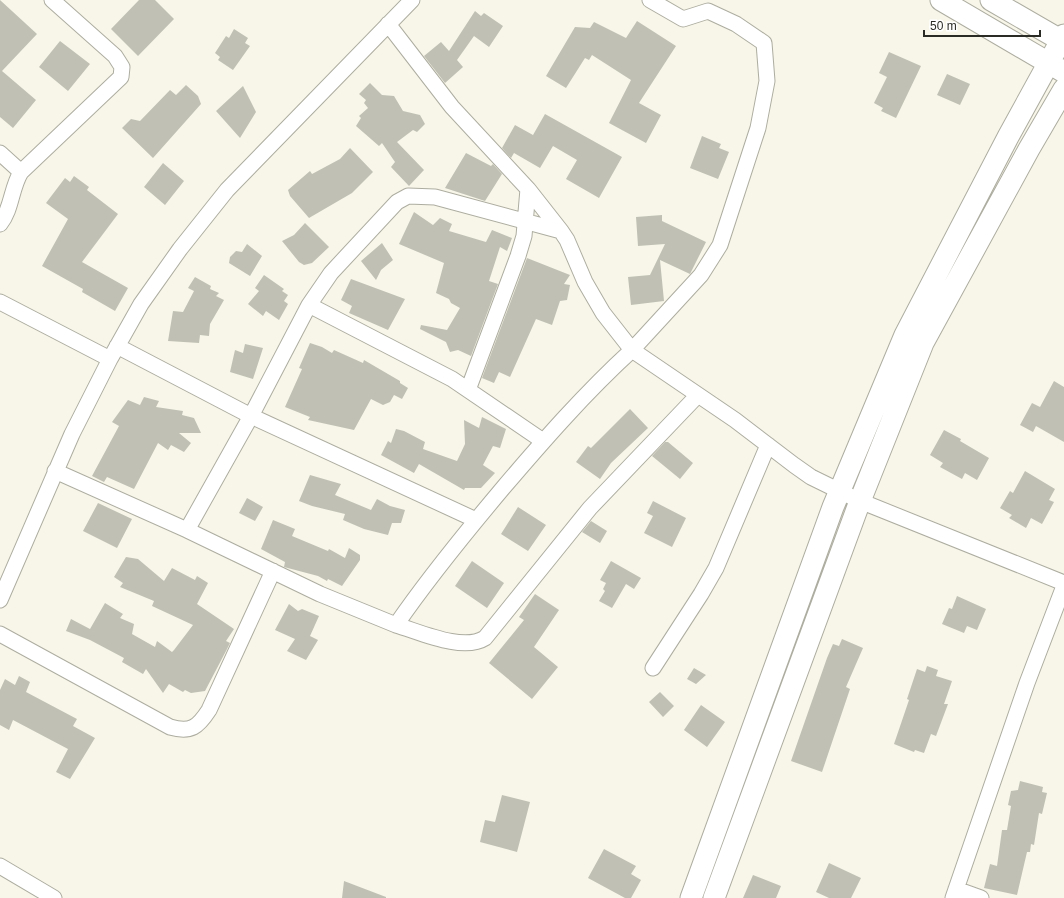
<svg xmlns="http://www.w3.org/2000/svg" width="1064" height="898" font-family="Arial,sans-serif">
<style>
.building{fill:#c0c0b4}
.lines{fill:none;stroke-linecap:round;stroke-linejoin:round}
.street-casing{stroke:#aeada1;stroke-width:17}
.secondary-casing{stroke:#aeada1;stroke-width:23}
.street{stroke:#fff;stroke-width:15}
.secondary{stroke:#fff;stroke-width:21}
</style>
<rect width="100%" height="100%" fill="#f7f6e9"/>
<path class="building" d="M 0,0 L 37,34 L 2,71 L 36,100 L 13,128 L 0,117 Z
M 139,0 L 155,0 L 174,19 L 138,56 L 111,29 Z
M 475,11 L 481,16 L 484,13 L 503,26 L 489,47 L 474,36 L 457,60 L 463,67 L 445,83 L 424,56 L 441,42 L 449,51 Z
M 637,21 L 676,46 L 639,103 L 661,115 L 646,143 L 609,123 L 631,80 L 592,55 L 589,60 L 585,58 L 566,88 L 546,76 L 575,27 L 590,28 L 594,22 L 626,38 Z
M 234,29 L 248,38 L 245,43 L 250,46 L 233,70 L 218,60 L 220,57 L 215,53 L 226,36 L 229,38 Z
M 60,41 L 90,64 L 68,91 L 39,67 Z
M 889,52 L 921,66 L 896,118 L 881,111 L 883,108 L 874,103 L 887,77 L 879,73 Z
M 947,74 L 970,84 L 960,105 L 937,95 Z
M 370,83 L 382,95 L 394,96 L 403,111 L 420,115 L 425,124 L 417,132 L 413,130 L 397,142 L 424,170 L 409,186 L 391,167 L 395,162 L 382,143 L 379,146 L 356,126 L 361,118 L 359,116 L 368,108 L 364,103 L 366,100 L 359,94 Z
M 186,85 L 198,96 L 201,104 L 153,158 L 122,128 L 131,119 L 140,121 L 170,90 L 176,95 Z
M 243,86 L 256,112 L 240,138 L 216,111 Z
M 545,114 L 622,157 L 599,198 L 566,179 L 577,160 L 553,146 L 540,168 L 514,153 L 511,158 L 502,148 L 515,125 L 533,135 Z
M 702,136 L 721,144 L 719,148 L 729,152 L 718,179 L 690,168 Z
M 350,148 L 373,172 L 352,193 L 309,218 L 290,196 L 288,190 L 310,171 L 312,174 L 340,159 Z
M 466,153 L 491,166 L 493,164 L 502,174 L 485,201 L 445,188 Z
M 163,163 L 184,181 L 165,205 L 144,187 Z
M 74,176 L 89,187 L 87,190 L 118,214 L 82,262 L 128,288 L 115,311 L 82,292 L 83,289 L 42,266 L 68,219 L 46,203 L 65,178 L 70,182 Z
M 414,212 L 433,225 L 440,218 L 452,224 L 449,231 L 486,242 L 492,230 L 512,238 L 507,251 L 500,247 L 489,281 L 498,284 L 471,356 L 458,350 L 450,352 L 446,342 L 420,329 L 421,325 L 447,330 L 460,308 L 451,303 L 449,299 L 436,293 L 444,263 L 399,244 Z
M 662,215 L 662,221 L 706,242 L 690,274 L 660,260 L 664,301 L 631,305 L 628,277 L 650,275 L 665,244 L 638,246 L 636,217 Z
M 305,223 L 329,247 L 312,263 L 304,265 L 299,262 L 282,241 L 294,235 Z
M 382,243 L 393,260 L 381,270 L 376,280 L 361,261 Z
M 247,244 L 262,256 L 250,276 L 229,263 L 230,257 L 236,251 L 242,252 Z
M 527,258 L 570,275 L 564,284 L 570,285 L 567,300 L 560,301 L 552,325 L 536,319 L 510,377 L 499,372 L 494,383 L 482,378 Z
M 264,275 L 284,289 L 282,291 L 288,295 L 284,301 L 288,304 L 279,320 L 266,311 L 263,316 L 248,304 L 259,291 L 255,288 Z
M 195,277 L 211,286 L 210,289 L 219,293 L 216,296 L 224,300 L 210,324 L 209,336 L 200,335 L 199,343 L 168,341 L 173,311 L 183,312 L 194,291 L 188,288 Z
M 351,279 L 405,299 L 388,330 L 349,313 L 352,306 L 341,300 Z
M 310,343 L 322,347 L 332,353 L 334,350 L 363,363 L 364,360 L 400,381 L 400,383 L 408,388 L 402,399 L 394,395 L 390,402 L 383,405 L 371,399 L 354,430 L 308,420 L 310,417 L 285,407 L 302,369 L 299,368 Z
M 245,344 L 263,348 L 253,379 L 230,372 L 235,350 L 243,353 Z
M 1054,381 L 1064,387 L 1064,442 L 1036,426 L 1033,432 L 1020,425 L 1032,403 L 1040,407 Z
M 144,397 L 159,401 L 156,407 L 183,411 L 182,415 L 194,418 L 201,433 L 179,433 L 191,443 L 184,452 L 171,445 L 168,450 L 158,443 L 134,489 L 107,477 L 104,482 L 92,476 L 119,426 L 112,422 L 128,400 L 140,405 Z
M 630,409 L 648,428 L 611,463 L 600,479 L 576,462 L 588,446 L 591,448 Z
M 482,417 L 506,429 L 500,448 L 493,446 L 483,465 L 495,473 L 481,488 L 465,488 L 464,490 L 419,464 L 414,473 L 381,455 L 388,441 L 391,443 L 396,429 L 404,431 L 425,442 L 423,449 L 457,461 L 465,444 L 464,420 L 479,428 Z
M 944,430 L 961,439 L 960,441 L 989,458 L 977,480 L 965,473 L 962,479 L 940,467 L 943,463 L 930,455 Z
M 665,442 L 668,442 L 693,463 L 680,479 L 652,456 Z
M 1025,471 L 1055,489 L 1049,500 L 1054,502 L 1042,524 L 1031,518 L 1026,528 L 1009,518 L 1012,515 L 1000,508 L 1010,491 L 1013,493 Z
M 310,475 L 341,484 L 335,495 L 371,510 L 377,499 L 390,506 L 405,510 L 401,523 L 392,523 L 388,535 L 364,529 L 343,520 L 345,514 L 312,506 L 299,501 Z
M 247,498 L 263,507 L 255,521 L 239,513 Z
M 653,501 L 686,518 L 672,547 L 644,533 L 653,516 L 647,513 Z
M 98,503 L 132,519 L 117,548 L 83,531 Z
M 518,507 L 546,525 L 528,551 L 501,534 Z
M 273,520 L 295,529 L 292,536 L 328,551 L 329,549 L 345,558 L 349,548 L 360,555 L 360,560 L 342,586 L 328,579 L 327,581 L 318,576 L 284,567 L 285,562 L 261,549 Z
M 591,521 L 607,531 L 600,543 L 582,532 Z
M 126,557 L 138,559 L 164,581 L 172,568 L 195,580 L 197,576 L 208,583 L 197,604 L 234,629 L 226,641 L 230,643 L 226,651 L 205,691 L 191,693 L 185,690 L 183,692 L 169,684 L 163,693 L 146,669 L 143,674 L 122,662 L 124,658 L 90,640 L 66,631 L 71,619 L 90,629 L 105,603 L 123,614 L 120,618 L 134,624 L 132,634 L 155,647 L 157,641 L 172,652 L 174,650 L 193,625 L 152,606 L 154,601 L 120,587 L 123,583 L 114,577 Z
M 472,561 L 504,583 L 487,608 L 455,586 Z
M 611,561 L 641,578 L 634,589 L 626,584 L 612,608 L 599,601 L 605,591 L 603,589 L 606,583 L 600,580 Z
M 535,594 L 559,610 L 534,647 L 558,667 L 532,699 L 489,663 L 524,620 L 519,617 Z
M 957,596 L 986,609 L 977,630 L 967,626 L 964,633 L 942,624 L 949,608 L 952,609 Z
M 289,604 L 298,611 L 302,609 L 319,616 L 310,636 L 318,640 L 306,660 L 287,651 L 295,639 L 275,630 Z
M 842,639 L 863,648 L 846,687 L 850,689 L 822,772 L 791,761 L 827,658 L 833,644 L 839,646 Z
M 927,666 L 938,670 L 936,676 L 952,681 L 944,704 L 948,704 L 936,736 L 931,734 L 924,753 L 915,750 L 914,752 L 894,744 L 909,700 L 907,699 L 917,669 L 925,672 Z
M 694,668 L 706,675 L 696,684 L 687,679 Z
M 19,676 L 30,682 L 26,692 L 77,719 L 73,726 L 95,738 L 70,779 L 56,772 L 68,749 L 13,720 L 9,730 L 0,725 L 0,690 L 5,679 L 15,685 Z
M 660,692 L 674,706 L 663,717 L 649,702 Z
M 701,705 L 725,722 L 707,747 L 684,730 Z
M 1020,781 L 1043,787 L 1042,792 L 1047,793 L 1042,814 L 1039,813 L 1034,845 L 1031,844 L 1030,852 L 1027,852 L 1017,895 L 984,888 L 990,864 L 997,866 L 1002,830 L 1007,830 L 1011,806 L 1008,805 L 1011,791 L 1018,790 Z
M 502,795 L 530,802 L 517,852 L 480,842 L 485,820 L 495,822 Z
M 604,849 L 636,866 L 631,874 L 641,880 L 631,898 L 625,898 L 588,878 Z
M 829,863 L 861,878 L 851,898 L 829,898 L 816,892 Z
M 753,875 L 781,886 L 776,898 L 743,898 Z
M 344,881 L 386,897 L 386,898 L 342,898 Z"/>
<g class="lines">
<g class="street-casing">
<path id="street" d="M 388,24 L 452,107 L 528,189 L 561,231 L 567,240 L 585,282 L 603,313 L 632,350 L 701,275 L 720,245 L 758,128 L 767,81 L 764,43 L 736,24 L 708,11 L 683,19 L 650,0
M 0,153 L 21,172
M 0,224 C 12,209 11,188 21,172 L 121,77 L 122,67 L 115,56 L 52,0
M 0,302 L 110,359
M 309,305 L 452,379 L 543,441
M 117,346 L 251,416 L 476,520
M 468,390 L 518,256 L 524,236 L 528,189
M 55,471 L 187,530 L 320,594 L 396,625 C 429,577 466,532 503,488 C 544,440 585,393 632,350 L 735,420 L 794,465 L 811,477 L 860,501 L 1064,583
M 187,530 L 251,416 L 309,305 L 331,273 L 397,202 L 408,196 L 435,197 L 561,231
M 0,600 L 72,434 L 110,359 L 141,304 L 180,249 L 227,190 L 412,0
M 396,625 C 420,632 463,652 485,638 L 590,508 L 698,395
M 0,634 L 170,727 C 191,733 198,727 209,710 L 273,571
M 653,668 L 701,594 L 716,568 L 768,445
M 0,866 L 54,898
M 956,889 L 981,898
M 953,898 L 1027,683 L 1064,586"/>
</g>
<g class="secondary-casing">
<path id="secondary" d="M 941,0 L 1064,72
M 991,0 L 1064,42
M 691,898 L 833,507 L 905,335 L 1008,137 L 1064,35
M 714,898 L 860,501 L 923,343 L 1029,149 L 1064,89"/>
</g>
<use href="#street" class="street"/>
<use href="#secondary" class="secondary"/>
</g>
<path d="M924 30v6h116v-6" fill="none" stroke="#2b2b26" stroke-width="2"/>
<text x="930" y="30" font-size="12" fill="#2b2b26" stroke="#ffffff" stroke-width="3" paint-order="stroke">50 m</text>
</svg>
